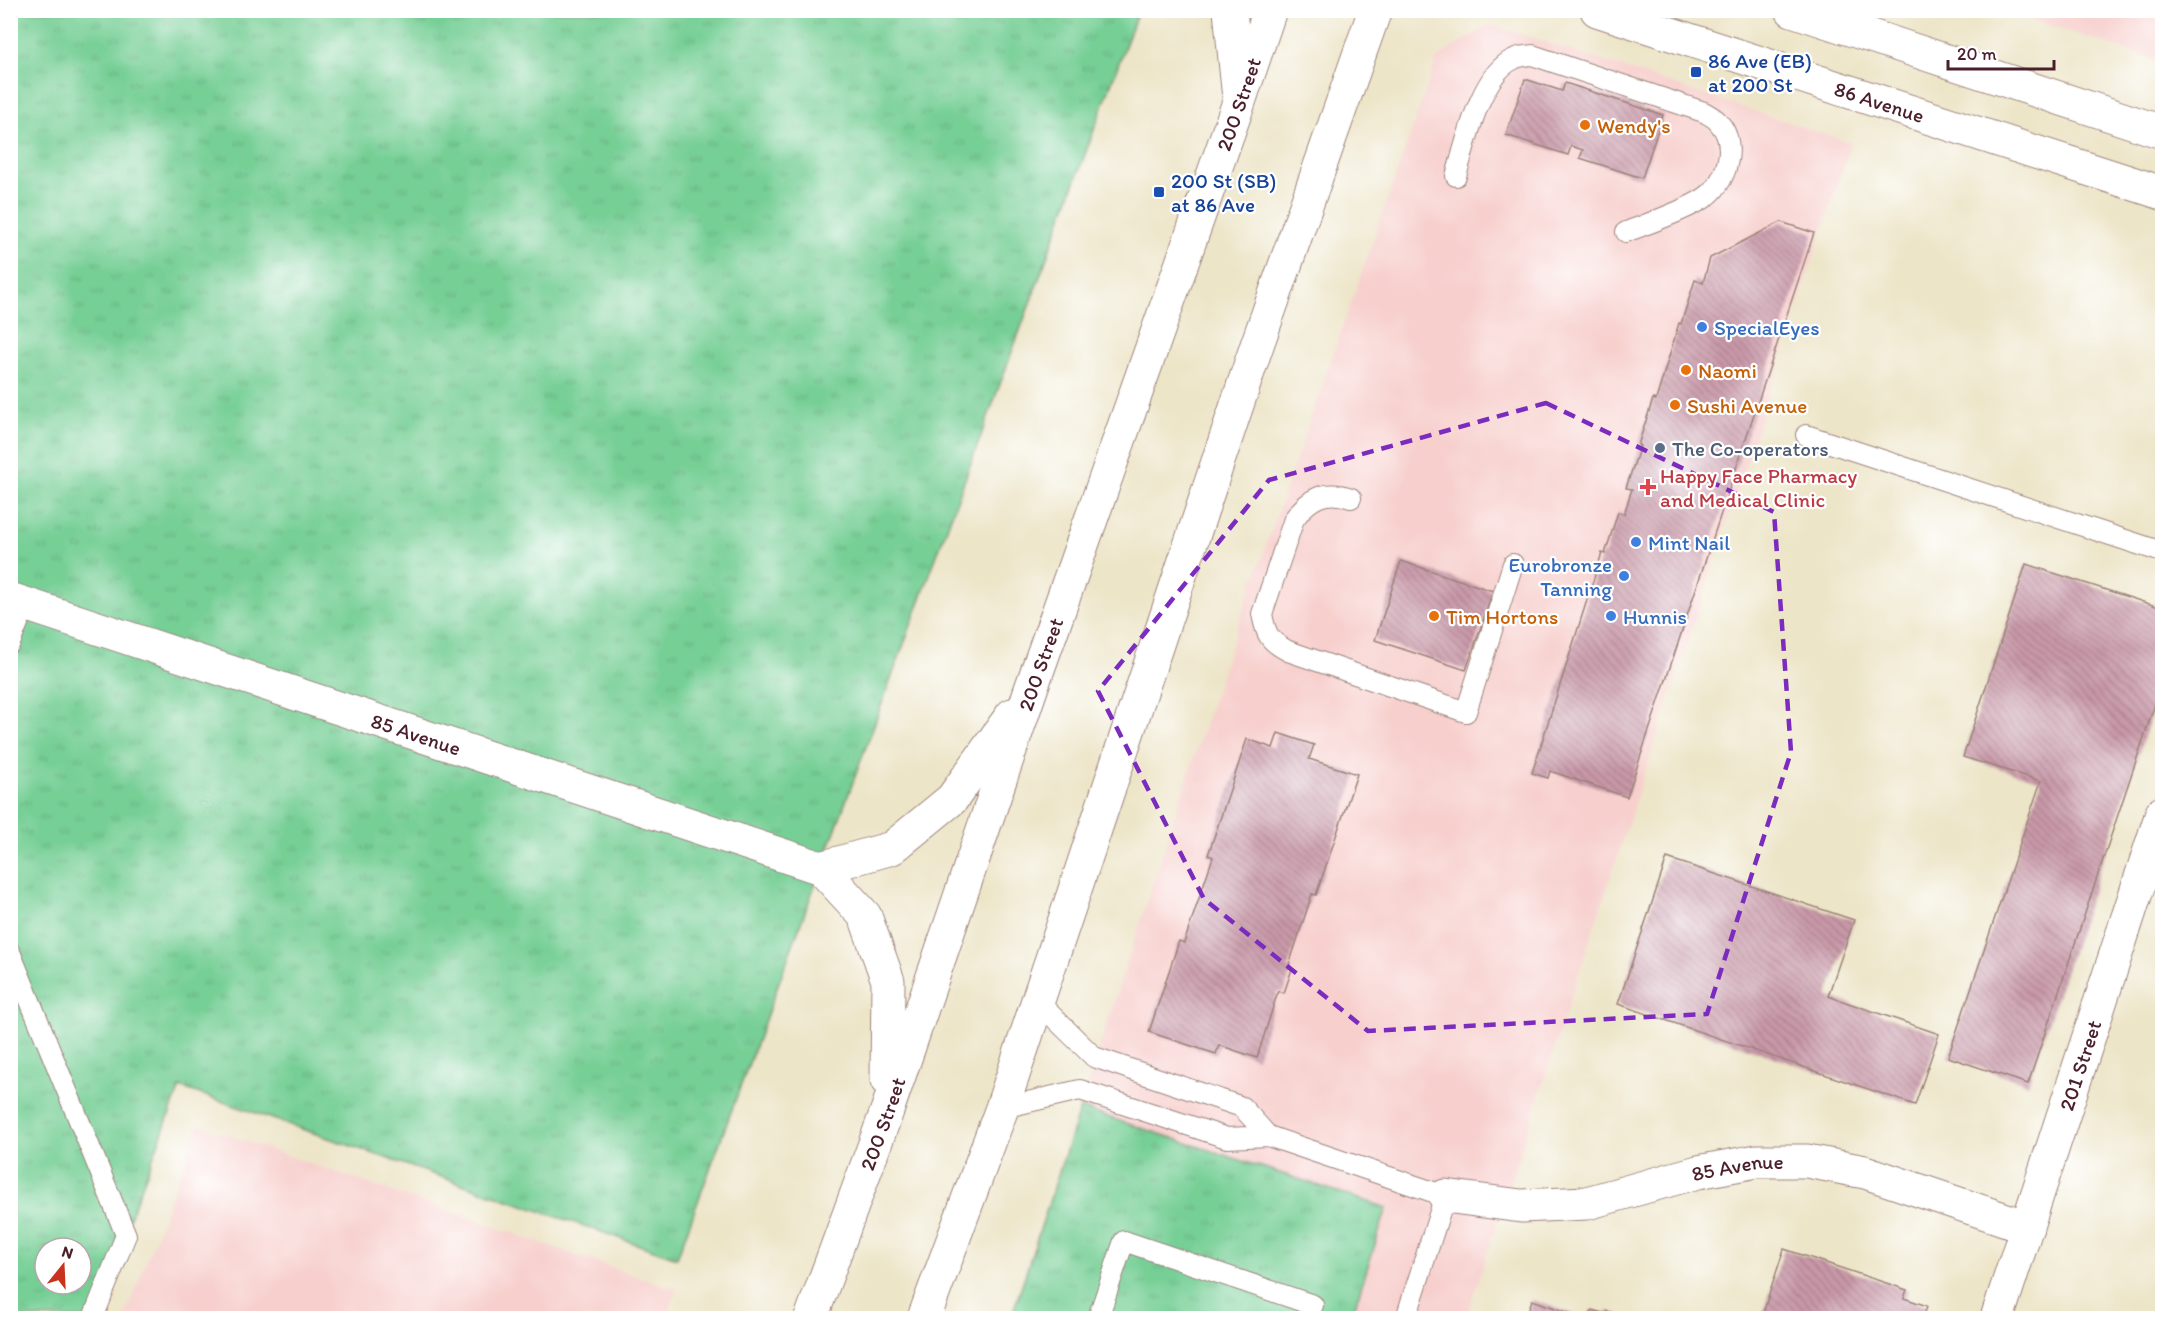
<svg xmlns="http://www.w3.org/2000/svg" width="2173" height="1329" font-family="Itim,sans-serif">
<style>
.built{fill:#f7d0ce}
.grass{fill:url(#grass-tufts);stroke:#607760;stroke-width:1.5;fill-rule:evenodd}
.building{fill:url(#building-back-hatch)}
.lines{fill:none;stroke-linecap:round;stroke-linejoin:round}
.service-casing{stroke:#9c827a;stroke-width:22}
.minor-casing{stroke:#9c827a;stroke-width:35}
.secondary-casing{stroke:#9c827a;stroke-width:35}
.primary-casing{stroke:#9c827a;stroke-width:35}
.service{stroke:#fff;stroke-width:20}
.minor{stroke:#fff;stroke-width:33}
.secondary{stroke:#fff;stroke-width:33}
.primary{stroke:#fff;stroke-width:33}
.marked{fill:none;stroke:#7b2cbf;stroke-width:4.5;stroke-dasharray:12 8;stroke-linejoin:round}
.transit-dot{fill:#1a4fb4;stroke:#fff;stroke-width:2}
.food-dot{fill:#e8710a;stroke:#fff;stroke-width:2}
.shop-dot{fill:#3f7fe0;stroke:#fff;stroke-width:2}
.service-dot{fill:#5c6f8a;stroke:#fff;stroke-width:2}
.health-dot{fill:#e0444e;stroke:#fff;stroke-width:2}
.labels{text-anchor:middle;dominant-baseline:central;stroke-width:4.5;stroke-linejoin:round;paint-order:stroke}
.transit-label{font-size:21px;fill:#164399;stroke:#fff;text-anchor:start}
.street-label{font-size:21px;fill:#4a1f2b;stroke:#fff}
.food-label{font-size:21px;fill:#c56008;stroke:#fff;text-anchor:start}
.shop-label{font-size:21px;fill:#366cbe;stroke:#fff;text-anchor:start}
.service-label{font-size:21px;fill:#4e5e75;stroke:#fff;text-anchor:start}
.health-label{font-size:21px;fill:#be3a42;stroke:#fff;text-anchor:start}
</style>
<defs>
<pattern id="grass-tufts" width="24" height="20" patternUnits="userSpaceOnUse" patternTransform="scale(1.5)"><rect width="24" height="20" fill="#76cf95"/><path d="M3 7l-1-3M5 7V3M7 7l1-3M15 17l-1-3M17 17v-4M19 17l1-3" fill="none" stroke="#68b181"/></pattern>
<pattern id="building-back-hatch" width="6" height="6" patternUnits="userSpaceOnUse" patternTransform="scale(1.5)"><rect width="6" height="6" fill="#c999a9"/><path d="M-1 5l2 2M0 0l6 6M5-1l2 2" fill="none" stroke="#a57c8a"/></pattern>
</defs>
<rect width="100%" height="100%" fill="#fff"/>
<filter id="ink" filterUnits="userSpaceOnUse"><feTurbulence type="fractalNoise" baseFrequency=".0167" numOctaves="2"/><feDisplacementMap in="SourceGraphic" scale="12" xChannelSelector="R" yChannelSelector="G"/><feConvolveMatrix kernelMatrix="1 2 1 2 8 2 1 2 1" color-interpolation-filters="sRGB"/></filter>
<filter id="wash" filterUnits="userSpaceOnUse"><feTurbulence type="fractalNoise" baseFrequency=".008" numOctaves="4" result="noise"/><feDisplacementMap in="SourceGraphic" scale="24" xChannelSelector="R" yChannelSelector="G"/><feGaussianBlur stdDeviation="1.35" result="paint"/><feColorMatrix in="noise" values="0 0 0 0 0 0 0 0 0 0 0 0 0 0 0 0 0 1.4 0 .05"/><feComposite in="paint" operator="in"/></filter>
<g filter="url(#wash)">
<rect width="100%" height="100%" fill="#ede5c8"/>
<path class="built" d="M 2005,11 L 2162,11 L 2162,62 Z
M 1490,24 L 1851,143 L 1466,1318 L 1011,1318 L 1223,668 L 1437,58 Z
M 199,1125 L 677,1290 L 667,1318 L 124,1318 Z"/>
<path class="grass" d="M 10,11 L 1138,11 L 677,1258 L 180,1087 L 91,1318 L 11,1318 ZM 45,1248 L 81,1248 L 81,1284 L 45,1284 Z
M 1080,1108 L 1387,1208 L 1351,1318 L 1011,1318 Z"/>
<g id="blocks">
<path class="building" d="M 1525,79 L 1562,91 L 1565,83 L 1663,115 L 1642,178 L 1580,158 L 1583,150 L 1571,146 L 1568,155 L 1506,135 Z
M 1781,222 L 1814,233 L 1627,797 L 1550,771 L 1548,778 L 1532,773 L 1602,553 L 1605,554 L 1618,512 L 1624,514 L 1632,489 L 1626,488 L 1640,446 L 1638,445 L 1653,399 L 1656,400 L 1679,323 L 1681,324 L 1695,280 L 1703,283 L 1710,258 Z
M 1401,561 L 1493,591 L 1466,670 L 1375,640 Z
M 2026,564 L 2162,608 L 2162,683 L 2028,1084 L 1948,1057 L 2041,781 L 1963,757 Z
M 1278,733 L 1314,745 L 1309,759 L 1357,774 L 1316,895 L 1312,894 L 1288,968 L 1292,969 L 1284,993 L 1278,991 L 1257,1058 L 1219,1045 L 1216,1054 L 1149,1032 L 1179,941 L 1184,943 L 1213,857 L 1208,855 L 1247,739 L 1273,748 Z
M 1667,858 L 1854,920 L 1828,996 L 1939,1034 L 1915,1105 L 1618,1004 Z
M 1784,1249 L 1907,1290 L 1904,1298 L 1927,1306 L 1923,1318 L 1780,1318 L 1763,1313 Z
M 1532,1300 L 1584,1318 L 1526,1318 Z
M 1592,1310 L 1606,1314 L 1607,1311 L 1630,1318 L 1589,1318 Z"/>
</g>
</g>
<g filter="url(#ink)">
<use href="#blocks" fill-opacity="0" stroke="#9c827a" stroke-width="1.5"/>
<g class="lines">
<g class="service-casing">
<path id="service" d="M 1456,176 C 1466,143 1480,74 1514,59 C 1519,56 1526,56 1532,55 L 1704,112 C 1709,115 1716,118 1719,123 C 1739,145 1726,185 1703,199 C 1682,212 1649,223 1626,232
M 1806,435 L 2162,552
M 1351,498 C 1325,489 1309,498 1294,519 L 1262,614 C 1266,635 1269,641 1288,651 L 1466,712 L 1513,564
M 10,643 L 26,603
M 10,952 L 126,1235 L 93,1318
M 1038,1002 L 1094,1057 L 1242,1107 L 1268,1136
M 1002,1108 L 1080,1090 L 1227,1138 L 1268,1136 L 1445,1196 L 1406,1318
M 1098,1318 L 1124,1241 L 1313,1305 L 1308,1318"/>
</g>
<g class="minor-casing">
<g id="minor">
<path id="s1" d="M 10,599 L 821,868"/>
<path id="s2" d="M 1445,1196 L 1521,1206 L 1587,1203 L 1698,1172 L 1757,1161 L 1807,1161 L 1865,1172 L 2027,1227"/>
<path id="s3" d="M 1997,1318 L 2162,813"/>
</g>
</g>
<g class="secondary-casing">
<g id="secondary">
<path id="s4" d="M 1597,10 L 2162,193"/>
<path d="M 1792,10 L 2162,132"/>
</g>
</g>
<g class="primary-casing">
<g id="primary">
<path d="M 1230,10 L 1238,89"/>
<path d="M 887,1080 L 888,981 L 865,916 L 821,868 L 892,848 L 952,799 L 1012,715"/>
<path id="s5" d="M 811,1318 L 887,1111 L 1032,686 L 1239,102 L 1270,10"/>
<path d="M 924,1318 L 1002,1108 L 1256,348 L 1375,10"/>
</g>
</g>
<use href="#service" class="service"/>
<use href="#minor" class="minor"/>
<use href="#secondary" class="secondary"/>
<use href="#primary" class="primary"/>
</g>
</g>
<path class="marked" d="M 1546,403 L 1774,512 L 1791,752 L 1707,1014 L 1368,1031 L 1204,899 L 1098,691 L 1269,480 Z"/>
<g class="transit-dot">
<rect x="1690" y="66" width="12" height="12" rx="3"/>
<rect x="1153" y="186" width="12" height="12" rx="3"/>
</g>
<g class="food-dot">
<circle cx="1585" cy="125" r="6"/>
<circle cx="1686" cy="370" r="6"/>
<circle cx="1675" cy="405" r="6"/>
<circle cx="1434" cy="616" r="6"/>
</g>
<g class="shop-dot">
<circle cx="1702" cy="327" r="6"/>
<circle cx="1636" cy="542" r="6"/>
<circle cx="1624" cy="576" r="6"/>
<circle cx="1611" cy="616" r="6"/>
</g>
<circle class="service-dot" cx="1660" cy="448" r="6"/>
<path class="health-dot" d="M1645 478h6v6h6v6h-6v6h-6v-6h-6v-6h6z"/>
<g class="labels">
<g class="transit-label">
<text x="1708" y="60">86 Ave (EB)<tspan x="1708" dy="24">at 200 St</tspan></text>
<text x="1171" y="180">200 St (SB)<tspan x="1171" dy="24">at 86 Ave</tspan></text>
</g>
<g class="street-label">
<text stroke="none"><textPath href="#s4" startOffset="297">86 Avenue</textPath></text>
<text stroke="none"><textPath href="#s5" startOffset="1287">200 Street</textPath></text>
<text stroke="none"><textPath href="#s5" startOffset="693">200 Street</textPath></text>
<text stroke="none"><textPath href="#s1" startOffset="428">85 Avenue</textPath></text>
<text stroke="none"><textPath href="#s3" startOffset="266">201 Street</textPath></text>
<text stroke="none"><textPath href="#s5" startOffset="207">200 Street</textPath></text>
<text stroke="none"><textPath href="#s2" startOffset="298">85 Avenue</textPath></text>
</g>
<g class="food-label">
<text x="1597" y="125">Wendy's</text>
<text x="1698" y="370">Naomi</text>
<text x="1687" y="405">Sushi Avenue</text>
<text x="1446" y="616">Tim Hortons</text>
</g>
<g class="shop-label">
<text x="1714" y="327">SpecialEyes</text>
<text x="1648" y="542">Mint Nail</text>
<text x="1612" y="564" text-anchor="end">Eurobronze<tspan x="1612" dy="24">Tanning</tspan></text>
<text x="1623" y="616">Hunnis</text>
</g>
<g class="service-label">
<text x="1672" y="448">The Co-operators</text>
</g>
<g class="health-label">
<text x="1660" y="475">Happy Face Pharmacy<tspan x="1660" dy="24">and Medical Clinic</tspan></text>
</g>
</g>
<rect width="2173" height="1329" fill="none" stroke="#fff" stroke-width="36"/>
<g transform="translate(63 1266) rotate(18)"><circle r="28" fill="#ffffff" stroke="#b7a5aa" stroke-width="1.5"/>
<path d="M0-4.5L10 22L0 15L-10 22Z" fill="#c8321e"/>
<text y="-9" font-size="16" font-weight="bold" text-anchor="middle" fill="#4a1f2b">N</text>
</g>
<path d="M1948 60v9h106v-9" fill="none" stroke="#4a1f2b" stroke-width="3"/>
<text x="1957" y="60" font-size="18" fill="#4a1f2b" stroke="#ffffff" stroke-width="4.5" paint-order="stroke">20 m</text>
</svg>
